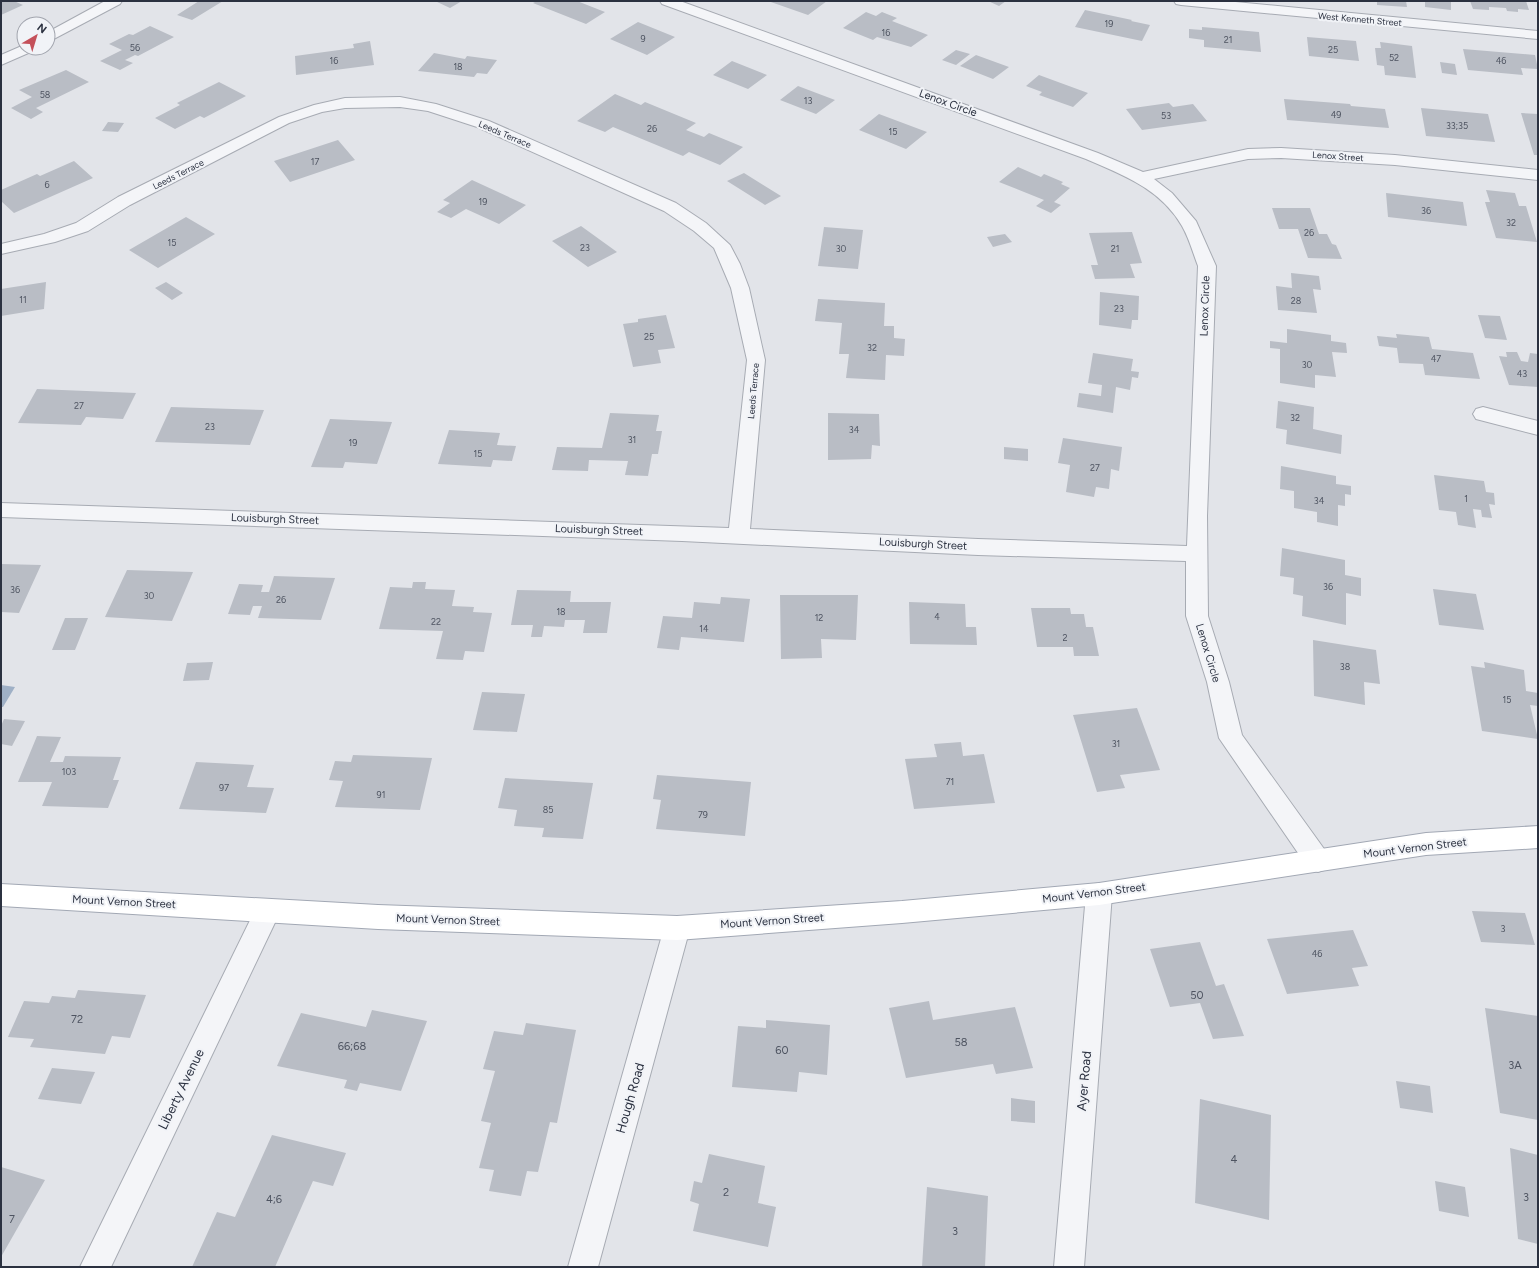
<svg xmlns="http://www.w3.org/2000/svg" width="1539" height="1268" font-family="Figtree,sans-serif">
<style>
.water{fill:#9fb0c6}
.building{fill:#b9bdc5}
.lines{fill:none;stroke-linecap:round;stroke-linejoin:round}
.minor-casing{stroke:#a7abb3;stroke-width:2}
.major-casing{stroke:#a2a8b4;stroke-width:2}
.minor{fill:#f4f5f8;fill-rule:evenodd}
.major{fill:#fff;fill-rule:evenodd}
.labels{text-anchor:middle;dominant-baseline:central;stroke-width:4;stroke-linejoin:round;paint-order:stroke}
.far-street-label{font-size:9px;fill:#2b3140;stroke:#f1f3f7}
.number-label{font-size:9px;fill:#4e5461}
.street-label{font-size:11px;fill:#2b3140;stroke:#f1f3f7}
.near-number-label{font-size:11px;fill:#4e5461}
.near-street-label{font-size:13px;fill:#2b3140;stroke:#f1f3f7}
</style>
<rect width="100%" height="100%" fill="#e2e4e9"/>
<path class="water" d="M 1,685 L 15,687 L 3,707 L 1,707 Z"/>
<path class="building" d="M 1,1 L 14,1 L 23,5 L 1,15 Z
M 199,1 L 223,1 L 192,20 L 177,15 Z
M 435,1 L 462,1 L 450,8 Z
M 537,1 L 577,1 L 605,12 L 586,24 L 533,3 Z
M 768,1 L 827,1 L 808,15 Z
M 988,1 L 1006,1 L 999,6 Z
M 1377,1 L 1406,1 L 1407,7 L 1377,5 Z
M 1425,1 L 1451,1 L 1451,10 L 1425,7 Z
M 1470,1 L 1526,1 L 1529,10 L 1518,9 L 1518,12 L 1507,11 L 1506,8 L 1489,7 L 1489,10 L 1473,9 Z
M 1085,10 L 1132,20 L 1131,21 L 1150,25 L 1142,41 L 1075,27 Z
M 866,12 L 876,16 L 882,12 L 897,18 L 892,21 L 928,35 L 911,47 L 877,37 L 873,40 L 843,28 Z
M 638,22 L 675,37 L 647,55 L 610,39 Z
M 150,26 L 174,37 L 138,56 L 135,55 L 125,60 L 133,63 L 120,70 L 100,61 L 122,50 L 109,44 L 129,34 L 133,35 Z
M 1202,27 L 1259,32 L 1261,52 L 1204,47 L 1204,40 L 1189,38 L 1189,29 L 1202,30 Z
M 1307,37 L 1356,41 L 1359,61 L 1309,56 Z
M 370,41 L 374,65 L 296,75 L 295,56 L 354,48 L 353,44 Z
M 1380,42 L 1412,46 L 1416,78 L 1385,75 L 1384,66 L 1377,65 L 1375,48 L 1381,48 Z
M 1463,49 L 1535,55 L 1538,69 L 1521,68 L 1523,75 L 1468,70 Z
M 956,50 L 970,54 L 956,65 L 942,60 Z
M 434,53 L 465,59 L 467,56 L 497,60 L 487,74 L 477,73 L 474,77 L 418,71 Z
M 976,55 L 1009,67 L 993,79 L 960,66 Z
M 732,61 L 767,75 L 748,89 L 713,75 Z
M 1440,62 L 1455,64 L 1457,75 L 1442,73 Z
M 66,70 L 89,82 L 36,108 L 43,112 L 31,119 L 11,108 L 32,97 L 19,90 Z
M 1039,75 L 1088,93 L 1073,107 L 1039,95 L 1042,92 L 1026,86 Z
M 219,82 L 246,96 L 204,118 L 200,116 L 175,129 L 155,118 L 180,105 L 177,103 Z
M 798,86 L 835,100 L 816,114 L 780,100 Z
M 615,94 L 641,105 L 645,102 L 696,123 L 686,130 L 704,137 L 709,133 L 743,147 L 720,165 L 689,152 L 683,156 L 613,127 L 605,132 L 577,121 Z
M 1284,99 L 1350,104 L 1351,106 L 1385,109 L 1389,128 L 1287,120 Z
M 1169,103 L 1173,107 L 1193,104 L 1207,121 L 1142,130 L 1126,109 Z
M 1421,108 L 1488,114 L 1495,142 L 1426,136 Z
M 1521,113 L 1538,114 L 1538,155 L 1534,155 Z
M 879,114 L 927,132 L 906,149 L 859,130 Z
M 108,122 L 124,123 L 118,132 L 102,131 Z
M 338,140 L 355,160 L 290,182 L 274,161 Z
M 74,161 L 93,178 L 14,213 L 1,201 L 1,190 L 37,174 L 40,176 Z
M 1018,167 L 1041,177 L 1044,174 L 1063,182 L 1061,184 L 1070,188 L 1054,202 L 1061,205 L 1051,213 L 1036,206 L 1044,200 L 999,182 Z
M 744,173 L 781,196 L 765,205 L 727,181 Z
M 472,180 L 526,205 L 499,224 L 466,209 L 451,218 L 437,212 L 450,203 L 443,200 Z
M 1486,190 L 1515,193 L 1519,206 L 1526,206 L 1537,242 L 1496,238 L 1485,202 L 1490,202 Z
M 1386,193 L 1463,202 L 1467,226 L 1388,217 Z
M 1272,208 L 1310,208 L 1319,234 L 1327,234 L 1332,244 L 1336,245 L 1342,259 L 1308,258 L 1298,229 L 1279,229 Z
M 186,217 L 215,234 L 158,268 L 129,250 Z
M 581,226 L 617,252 L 588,267 L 552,241 Z
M 824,227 L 863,230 L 858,269 L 818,266 Z
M 1132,232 L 1142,263 L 1130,264 L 1135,278 L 1095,279 L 1091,265 L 1098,265 L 1089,233 Z
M 1005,234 L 1012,242 L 993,247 L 987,237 Z
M 1291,273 L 1319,276 L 1321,290 L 1313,289 L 1317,313 L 1278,310 L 1276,286 L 1292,288 Z
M 46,282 L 44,309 L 1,316 L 1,289 Z
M 166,282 L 183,293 L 172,300 L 155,288 Z
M 1100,292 L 1139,296 L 1138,320 L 1132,320 L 1131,329 L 1099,325 Z
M 818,299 L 885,303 L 884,326 L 894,326 L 894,338 L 905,339 L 904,356 L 886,355 L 885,380 L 846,378 L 849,354 L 839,354 L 842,323 L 815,321 Z
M 666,315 L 675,348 L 658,350 L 661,363 L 633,367 L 623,324 L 638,322 L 638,319 Z
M 1478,315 L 1500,316 L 1507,340 L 1485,338 Z
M 1287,329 L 1331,335 L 1331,341 L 1346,343 L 1347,353 L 1332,352 L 1336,377 L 1315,375 L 1315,388 L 1280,383 L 1280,349 L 1270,348 L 1270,341 L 1287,343 Z
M 1396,334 L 1429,337 L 1432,349 L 1473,353 L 1480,379 L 1425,375 L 1423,364 L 1399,363 L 1397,348 L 1379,346 L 1377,336 L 1397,338 Z
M 1506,352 L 1517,352 L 1521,361 L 1528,362 L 1530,353 L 1538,354 L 1538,387 L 1509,385 L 1499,356 L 1507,357 Z
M 1093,353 L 1133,359 L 1131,371 L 1139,372 L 1138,378 L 1132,377 L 1130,390 L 1116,387 L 1113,413 L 1077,407 L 1079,393 L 1101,396 L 1102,385 L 1088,383 Z
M 37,389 L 136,393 L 123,419 L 86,417 L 81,425 L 18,423 Z
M 1278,401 L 1314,407 L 1313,429 L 1342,435 L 1341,454 L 1286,444 L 1287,430 L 1276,428 Z
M 171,407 L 264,410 L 250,445 L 155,442 Z
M 610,413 L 659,415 L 656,431 L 662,431 L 658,454 L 652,454 L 648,476 L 625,475 L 628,461 L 589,460 L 588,471 L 552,470 L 557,447 L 602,448 Z
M 828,413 L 879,414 L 880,446 L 872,445 L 871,459 L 828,460 Z
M 330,419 L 392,422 L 377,464 L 345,462 L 343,468 L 311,467 Z
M 449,430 L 500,433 L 497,445 L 516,446 L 512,461 L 493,460 L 491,467 L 438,464 Z
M 1063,438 L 1122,447 L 1119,471 L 1111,469 L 1109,489 L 1096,487 L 1094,497 L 1066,492 L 1070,465 L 1058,463 Z
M 1004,447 L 1028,449 L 1028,461 L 1004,459 Z
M 1281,466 L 1336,476 L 1336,484 L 1351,486 L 1351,495 L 1345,494 L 1345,506 L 1338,505 L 1338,526 L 1317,522 L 1317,512 L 1294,508 L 1294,491 L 1280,489 Z
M 1434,475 L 1484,481 L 1486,492 L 1494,493 L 1495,505 L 1489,504 L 1492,518 L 1482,517 L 1481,510 L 1473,509 L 1476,528 L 1458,525 L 1456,512 L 1439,510 Z
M 1282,548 L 1345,560 L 1345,575 L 1361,578 L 1361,596 L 1346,593 L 1346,625 L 1302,616 L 1303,596 L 1293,594 L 1294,578 L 1280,576 Z
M 1,564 L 41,565 L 19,613 L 1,612 Z
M 127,570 L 193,572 L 172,621 L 105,617 Z
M 274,576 L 335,578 L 321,620 L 258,618 L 262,606 L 253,606 L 250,615 L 228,614 L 239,584 L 263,585 L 261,592 L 269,592 Z
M 413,582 L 426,582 L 425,589 L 455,590 L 452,606 L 474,607 L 473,612 L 492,613 L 484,652 L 465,651 L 463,660 L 436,659 L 443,631 L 379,629 L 390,587 L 412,588 Z
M 1433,589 L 1476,594 L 1484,630 L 1439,625 Z
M 517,590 L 571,591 L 570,602 L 611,602 L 607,633 L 583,633 L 585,620 L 565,620 L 564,627 L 544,626 L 542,637 L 531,637 L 533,625 L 511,625 Z
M 780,595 L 858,595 L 856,640 L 821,639 L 822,658 L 781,659 Z
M 721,597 L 750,599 L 744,642 L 681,637 L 679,650 L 657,648 L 663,616 L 692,618 L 694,602 L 720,604 Z
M 909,602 L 965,604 L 966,627 L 976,627 L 977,645 L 910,644 Z
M 1031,608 L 1070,608 L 1071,614 L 1084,614 L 1086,627 L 1093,627 L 1099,656 L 1074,656 L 1073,647 L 1037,647 Z
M 65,618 L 88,618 L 75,650 L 52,650 Z
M 1313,640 L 1376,650 L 1380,684 L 1364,682 L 1365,705 L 1314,696 Z
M 213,662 L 209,680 L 183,681 L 187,663 Z
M 1484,662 L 1524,670 L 1526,691 L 1538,693 L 1538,706 L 1530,705 L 1538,739 L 1482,731 L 1471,666 L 1485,668 Z
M 482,692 L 525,694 L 517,732 L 473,730 Z
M 1137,708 L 1160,770 L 1120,775 L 1125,788 L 1097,792 L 1073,715 Z
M 4,719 L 25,721 L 12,746 L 1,744 L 1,726 Z
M 37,736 L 61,737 L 50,762 L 63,762 L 65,756 L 121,757 L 113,780 L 119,780 L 108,808 L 42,806 L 52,782 L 18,782 Z
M 961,742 L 963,756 L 984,754 L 995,803 L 914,809 L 905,759 L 937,757 L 934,744 Z
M 353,755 L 432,758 L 420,810 L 335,807 L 343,781 L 329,780 L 335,761 L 351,762 Z
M 196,762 L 254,765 L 247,787 L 274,788 L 266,813 L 179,809 Z
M 657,775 L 751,782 L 745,836 L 656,829 L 661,800 L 653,799 Z
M 505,778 L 593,783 L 583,839 L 542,837 L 544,828 L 514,826 L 517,810 L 498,808 Z
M 1472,911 L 1525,913 L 1535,945 L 1481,942 Z
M 1353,930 L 1368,966 L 1352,968 L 1359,986 L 1287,994 L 1267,939 Z
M 1200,942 L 1216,986 L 1224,984 L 1244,1036 L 1213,1039 L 1200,1003 L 1170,1007 L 1150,949 Z
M 78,990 L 146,995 L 130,1038 L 112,1036 L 105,1054 L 30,1047 L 34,1039 L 8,1037 L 24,1001 L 49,1003 L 52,996 L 75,998 Z
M 929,1001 L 933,1020 L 1015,1007 L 1033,1068 L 996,1074 L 993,1064 L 906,1078 L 889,1008 Z
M 1485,1008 L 1538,1016 L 1538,1120 L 1500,1113 Z
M 372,1010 L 427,1021 L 401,1091 L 360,1083 L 357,1091 L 344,1088 L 347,1080 L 277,1066 L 301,1013 L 366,1027 Z
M 766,1020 L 830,1025 L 827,1075 L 799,1072 L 797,1092 L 732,1087 L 738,1026 L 766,1028 Z
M 526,1023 L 576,1030 L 557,1123 L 550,1122 L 538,1172 L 527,1171 L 521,1196 L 489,1191 L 494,1170 L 479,1168 L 491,1123 L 481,1121 L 495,1071 L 483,1069 L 494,1031 L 523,1035 Z
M 52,1068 L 95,1072 L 81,1104 L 38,1099 Z
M 1396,1081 L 1430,1086 L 1433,1113 L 1400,1108 Z
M 1011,1098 L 1035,1101 L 1035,1123 L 1011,1121 Z
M 1200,1099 L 1271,1115 L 1269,1220 L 1195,1203 Z
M 272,1135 L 346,1153 L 333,1186 L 313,1181 L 275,1267 L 192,1267 L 217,1212 L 235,1217 Z
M 1510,1148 L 1538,1155 L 1538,1244 L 1518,1239 Z
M 709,1154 L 765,1166 L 758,1203 L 776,1207 L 768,1247 L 693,1231 L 699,1204 L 690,1201 L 694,1181 L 702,1183 Z
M 1,1167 L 45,1180 L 1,1257 Z
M 1435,1181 L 1465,1187 L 1469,1217 L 1439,1211 Z
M 927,1187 L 988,1196 L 985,1267 L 922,1267 Z"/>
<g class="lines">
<g class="minor-casing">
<path id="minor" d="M 105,1 L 122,1 L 120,4 L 48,42 L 48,32 Z
M 660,1 L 680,1 L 1098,153 L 1143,172 L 1248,149 L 1281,148 L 1395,155 L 1538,170 L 1538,180 L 1395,165 L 1281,158 L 1248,159 L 1154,179 L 1172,193 L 1196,221 L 1216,266 L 1207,516 L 1208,616 L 1229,682 L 1242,735 L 1327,853 L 1330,861 L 1327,869 L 1318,872 L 1309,869 L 1219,738 L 1207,682 L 1186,616 L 1186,561 L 978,555 L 682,541 L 1,517 L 1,503 L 729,528 L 747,360 L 731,288 L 714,248 L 694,231 L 664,211 L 477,127 L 428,111 L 400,107 L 345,108 L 322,112 L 289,123 L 130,205 L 88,231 L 55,242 L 1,254 L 1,244 L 44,234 L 76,223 L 118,197 L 279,117 L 314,105 L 345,98 L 400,97 L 436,104 L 489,121 L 676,203 L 706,223 L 730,245 L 740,264 L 749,288 L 765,360 L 750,529 L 978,539 L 1187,546 L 1198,266 C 1193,253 1189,238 1182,226 C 1161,189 1123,175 1086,159 L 662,4 Z
M 1174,1 L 1225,1 L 1538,31 L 1538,39 L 1181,5 L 1176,4 Z
M 24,45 L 24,48 L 35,48 L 33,51 L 1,65 L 1,55 Z
M 1483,407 L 1538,421 L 1538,435 L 1476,419 L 1473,414 L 1476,409 Z
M 1099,883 L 1108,886 L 1112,894 L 1084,1267 L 1054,1267 L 1086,894 L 1090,886 Z
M 268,899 L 277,902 L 281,910 L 111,1267 L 80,1267 L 259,902 Z
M 677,916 L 686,920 L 690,928 L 598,1267 L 568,1267 L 664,928 L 668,920 Z"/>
</g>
<g class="major-casing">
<path id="major" d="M 1538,826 L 1538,848 L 1426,855 L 1099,905 L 902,923 L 677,940 L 378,929 L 1,906 L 1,884 L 378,905 L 677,916 L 902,901 L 1099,883 L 1426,833 Z"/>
</g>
<use href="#minor" class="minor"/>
<use href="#major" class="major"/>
</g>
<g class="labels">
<g class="far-street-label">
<text transform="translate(1360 19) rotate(5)">West Kenneth Street</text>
<text transform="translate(505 134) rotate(23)">Leeds Terrace</text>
<text transform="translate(1338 156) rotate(4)">Lenox Street</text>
<text transform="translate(178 174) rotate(-27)">Leeds Terrace</text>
<text transform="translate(753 391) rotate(-85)">Leeds Terrace</text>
</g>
<g class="number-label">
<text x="1109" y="23">19</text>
<text x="886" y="32">16</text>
<text x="643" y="38">9</text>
<text x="1228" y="39">21</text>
<text x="135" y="47">56</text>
<text x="1333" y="49">25</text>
<text x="1394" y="57">52</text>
<text x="334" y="60">16</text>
<text x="1501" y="60">46</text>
<text x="458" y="66">18</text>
<text x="45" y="94">58</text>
<text x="808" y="100">13</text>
<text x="1336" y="114">49</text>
<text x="1166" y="115">53</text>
<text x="1457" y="125">33;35</text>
<text x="652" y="128">26</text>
<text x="893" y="131">15</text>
<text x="315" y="161">17</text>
<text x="47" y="184">6</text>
<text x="483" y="201">19</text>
<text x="1426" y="210">36</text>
<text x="1511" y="222">32</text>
<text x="1309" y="232">26</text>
<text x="172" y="242">15</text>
<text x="585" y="247">23</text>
<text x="841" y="248">30</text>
<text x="1115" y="248">21</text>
<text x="23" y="299">11</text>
<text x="1296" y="300">28</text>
<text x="1119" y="308">23</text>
<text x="649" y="336">25</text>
<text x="872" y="347">32</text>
<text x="1436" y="358">47</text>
<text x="1307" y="364">30</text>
<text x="1522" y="373">43</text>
<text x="79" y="405">27</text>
<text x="1295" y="417">32</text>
<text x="210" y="426">23</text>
<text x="854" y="429">34</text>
<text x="632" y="439">31</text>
<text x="353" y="442">19</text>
<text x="478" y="453">15</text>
<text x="1095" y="467">27</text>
<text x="1466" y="498">1</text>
<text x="1319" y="500">34</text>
<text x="1328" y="586">36</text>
<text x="15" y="589">36</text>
<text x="149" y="595">30</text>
<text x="281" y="599">26</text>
<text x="561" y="611">18</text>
<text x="937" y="616">4</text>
<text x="819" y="617">12</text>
<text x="436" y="621">22</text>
<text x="704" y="628">14</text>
<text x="1065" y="637">2</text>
<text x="1345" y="666">38</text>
<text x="1507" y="699">15</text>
<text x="1116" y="743">31</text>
<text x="69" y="771">103</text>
<text x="950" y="781">71</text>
<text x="224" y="787">97</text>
<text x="381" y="794">91</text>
<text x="548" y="809">85</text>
<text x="703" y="814">79</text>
<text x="1503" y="928">3</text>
<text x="1317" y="953">46</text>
</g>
<g class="street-label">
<text transform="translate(948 103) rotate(20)">Lenox Circle</text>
<text transform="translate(1205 306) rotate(-88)">Lenox Circle</text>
<text transform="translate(275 519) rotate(2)">Louisburgh Street</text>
<text transform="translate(599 530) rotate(2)">Louisburgh Street</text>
<text transform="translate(923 544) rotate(3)">Louisburgh Street</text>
<text transform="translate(1208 653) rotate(73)">Lenox Circle</text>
<text transform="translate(1415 848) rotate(-7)">Mount Vernon Street</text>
<text transform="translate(1094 893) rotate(-7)">Mount Vernon Street</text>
<text transform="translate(124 902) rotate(3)">Mount Vernon Street</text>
<text transform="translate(448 920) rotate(2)">Mount Vernon Street</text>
<text transform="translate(772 921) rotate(-4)">Mount Vernon Street</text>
</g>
<g class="near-number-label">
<text x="1197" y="995">50</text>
<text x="77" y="1019">72</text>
<text x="961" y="1042">58</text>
<text x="352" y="1046">66;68</text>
<text x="782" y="1050">60</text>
<text x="1515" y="1065">3A</text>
<text x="1234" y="1159">4</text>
<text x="726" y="1192">2</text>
<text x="1526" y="1197">3</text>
<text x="274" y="1199">4;6</text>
<text x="12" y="1219">7</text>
<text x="955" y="1231">3</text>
</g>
<g class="near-street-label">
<text transform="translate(1084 1081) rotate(-85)">Ayer Road</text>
<text transform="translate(181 1089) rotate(-64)">Liberty Avenue</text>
<text transform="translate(630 1098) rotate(-74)">Hough Road</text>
</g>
</g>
<rect width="1539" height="1268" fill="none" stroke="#2b3140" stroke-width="4"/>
<g transform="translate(36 36) rotate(38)"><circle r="19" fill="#f1f3f7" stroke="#a2a5ae"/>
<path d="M0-3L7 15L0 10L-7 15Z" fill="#c4505a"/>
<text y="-6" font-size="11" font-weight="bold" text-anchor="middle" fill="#2b3140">N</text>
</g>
</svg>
